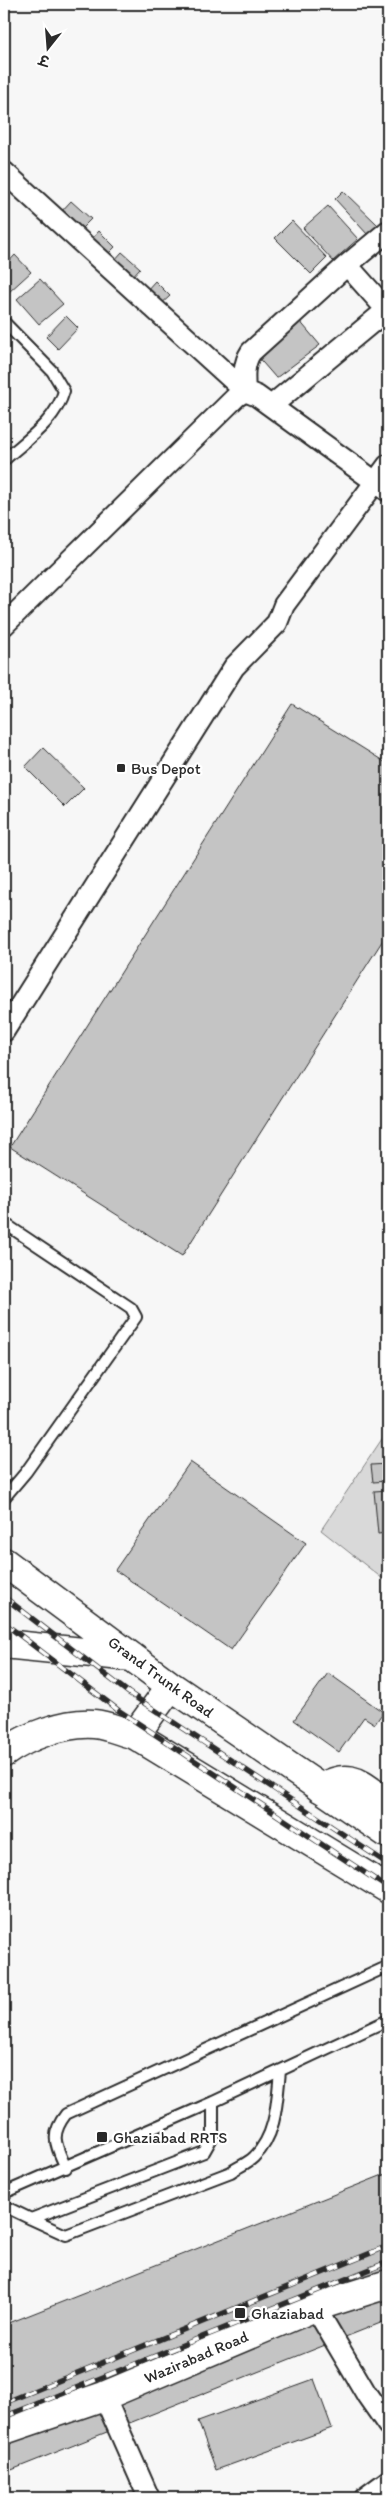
<svg xmlns="http://www.w3.org/2000/svg" width="392" height="2502" font-family="Itim,'Playpen Sans Deva',sans-serif">
<style>
.green{fill:#d9d9d9;stroke:#828282}
.building{fill:#c4c4c4;stroke:#2b2b2b}
.lines{fill:none;stroke-linecap:round;stroke-linejoin:round}
.lane-casing{stroke:#2b2b2b;stroke-width:14}
.street-casing{stroke:#2b2b2b;stroke-width:24}
.secondary-casing{stroke:#2b2b2b;stroke-width:31}
.highway-casing{stroke:#2b2b2b;stroke-width:31}
.lane{stroke:#fff;stroke-width:10}
.street{stroke:#fff;stroke-width:20}
.secondary{stroke:#fff;stroke-width:28}
.highway{stroke:#fff;stroke-width:28}
.rail-casing{stroke:#2b2b2b;stroke-width:5.5}
.rail{stroke:#fff;stroke-width:4;stroke-dasharray:11;stroke-linecap:butt}
.poi-dot{fill:#2b2b2b;stroke:#fff;stroke-width:2}
.labels{text-anchor:middle;dominant-baseline:central;stroke-width:4.5;stroke-linejoin:round;paint-order:stroke}
.poi-label{font-size:16px;fill:#2b2b2b;stroke:#fff;text-anchor:start}
.street-label{font-size:16px;fill:#2b2b2b;stroke:#fff}
</style>
<rect width="100%" height="100%" fill="#f7f7f7"/>
<filter id="ink" filterUnits="userSpaceOnUse"><feTurbulence type="fractalNoise" baseFrequency=".02" numOctaves="2"/><feDisplacementMap in="SourceGraphic" scale="10" xChannelSelector="R" yChannelSelector="G"/><feConvolveMatrix kernelMatrix="1 2 1 2 8 2 1 2 1" color-interpolation-filters="sRGB"/></filter>
<g filter="url(#ink)">
<path class="green" d="M 388,1430 L 388,1583 L 321,1530 Z"/>
<path class="building" d="M 343,191 L 378,225 L 368,235 L 335,199 Z
M 71,201 L 91,219 L 79,231 L 59,214 Z
M 328,206 L 358,239 L 333,261 L 303,228 Z
M 292,221 L 327,258 L 311,274 L 275,238 Z
M 99,231 L 115,247 L 106,256 L 90,241 Z
M 122,252 L 140,268 L 130,279 L 113,262 Z
M 15,255 L 31,272 L 9,292 L 4,287 L 4,267 Z
M 40,279 L 63,304 L 39,324 L 17,299 Z
M 155,281 L 170,296 L 159,306 L 146,291 Z
M 66,316 L 78,328 L 58,349 L 46,337 Z
M 298,319 L 320,345 L 276,378 L 256,355 Z
M 292,704 L 388,764 L 388,932 L 182,1256 L 10,1147 Z
M 43,748 L 84,788 L 65,807 L 25,767 Z
M 190,1462 L 306,1543 L 231,1650 L 115,1570 Z
M 388,1464 L 388,1481 L 373,1482 L 371,1465 Z
M 388,1490 L 388,1544 L 386,1533 L 378,1534 L 374,1491 Z
M 328,1673 L 383,1712 L 375,1724 L 364,1717 L 339,1752 L 294,1720 Z
M 388,2173 L 388,2320 L 4,2473 L 4,2325 Z
M 314,2379 L 332,2428 L 216,2470 L 198,2421 Z"/>
<g class="lines">
<g class="lane-casing">
<path id="lane" d="M 4,322 L 52,371 L 64,391 C 56,421 26,440 4,460
M 4,1223 L 131,1308 L 136,1317 L 26,1472 L 4,1498
M 66,2168 C 56,2145 49,2136 66,2114 L 382,1969 L 388,1970
M 4,2193 L 213,2102 L 388,2020
M 4,2206 L 31,2219 L 204,2152 L 213,2136 L 213,2102
M 31,2219 L 66,2235 L 231,2172 C 238,2167 248,2163 254,2157 C 277,2135 277,2100 280,2071"/>
</g>
<g class="street-casing">
<path id="street" d="M 4,172 L 245,391
M 347,265 L 387,310
M 245,391 C 244,377 243,364 251,352 L 347,265 L 388,231
M 271,406 L 388,309
M 4,625 L 236,397 L 245,391 L 257,396 L 388,491
M 4,1031 L 234,667 L 277,623 L 284,605 L 388,465
M 315,2307 L 367,2395 L 388,2425
M 104,2396 L 149,2498
M 365,2498 L 388,2481"/>
</g>
<g class="secondary-casing">
<path id="secondary" d="M 4,1753 C 27,1736 65,1722 94,1724 C 108,1725 122,1732 135,1735 L 388,1889
M 320,1788 C 353,1770 360,1785 388,1803"/>
</g>
<g class="highway-casing">
<path id="highway" d="M 4,1562 L 171,1686 L 388,1834
M 4,1644 L 132,1657
M 135,1735 L 171,1686
M 4,2430 L 104,2396 L 315,2307 L 388,2284"/>
</g>
<use href="#lane" class="lane"/>
<use href="#street" class="street"/>
<use href="#secondary" class="secondary"/>
<use href="#highway" class="highway"/>
<g class="rail-casing">
<path id="rail" d="M 4,1597 L 129,1693 L 388,1864
M 4,1623 L 118,1710 L 388,1888
M 4,2403 L 388,2246
M 4,2417 L 388,2262"/>
</g>
<use href="#rail" class="rail"/>
</g>
</g>
<g class="poi-dot">
<rect x="116" y="763" width="10" height="10" rx="2.5"/>
<rect x="96" y="2131" width="12" height="12" rx="2.5"/>
<rect x="234" y="2307" width="12" height="12" rx="2.5"/>
</g>
<g class="labels">
<g class="poi-label">
<text x="131" y="768">Bus Depot</text>
<text x="113" y="2137">Ghaziabad RRTS</text>
<text x="251" y="2313">Ghaziabad</text>
</g>
<g class="street-label">
<text transform="translate(161 1677) rotate(36)">Grand Trunk Road</text>
<text transform="translate(196 2357) rotate(-23)">Wazirabad Road</text>
</g>
</g>
<rect width="392" height="2502" fill="none" stroke="#fff" stroke-width="20"/>
<rect x="10" y="10" width="372" height="2482" fill="none" stroke="#2b2b2b" stroke-width="2" filter="url(#ink)"/>
<g transform="translate(48 48) rotate(197)" stroke="#ffffff" stroke-width="4" paint-order="stroke">
<path d="M0-4L9 19L0 12L-9 19Z" fill="#2b2b2b"/>
<text y="-8" font-size="14" font-weight="bold" text-anchor="middle" fill="#2b2b2b">उ</text>
</g>
</svg>
